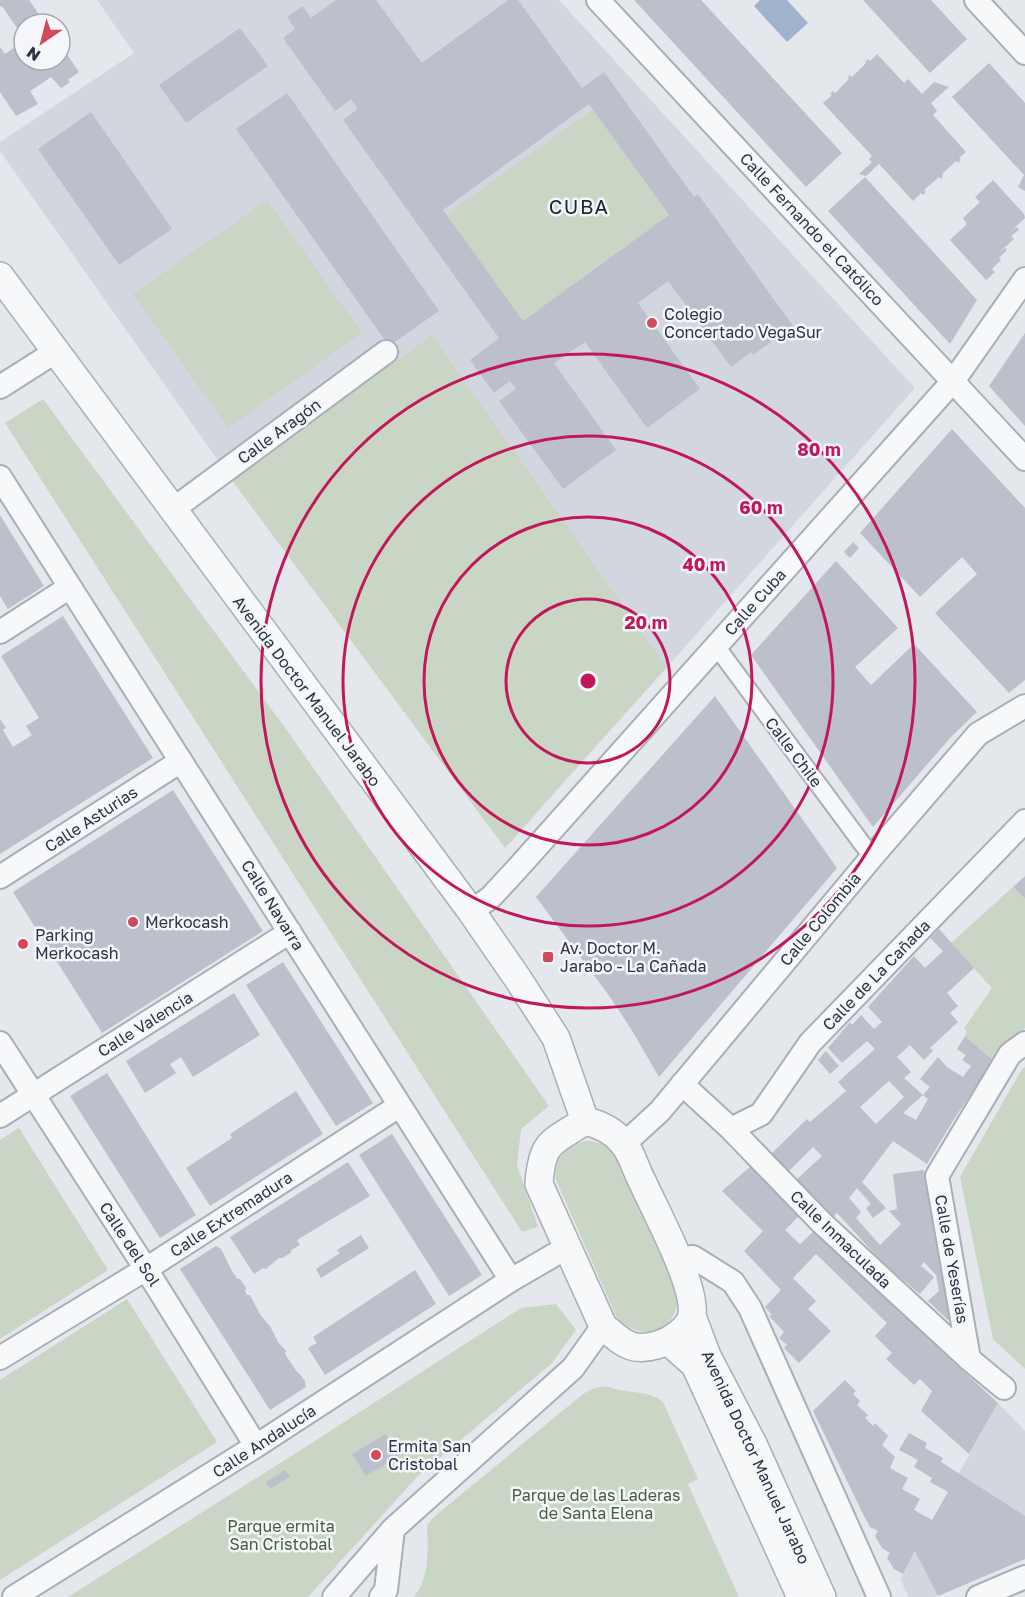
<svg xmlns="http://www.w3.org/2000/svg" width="1025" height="1597" font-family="'Golos Text',sans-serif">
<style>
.built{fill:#d2d6de}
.green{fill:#c9d6c5}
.water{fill:#9fb4cc}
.building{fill:#bbc0ca;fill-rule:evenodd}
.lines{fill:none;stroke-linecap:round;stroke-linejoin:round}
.pedestrian-casing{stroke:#a9aeb7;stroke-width:20}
.minor-casing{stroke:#a9aeb7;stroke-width:26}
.tertiary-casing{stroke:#a9aeb7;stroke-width:30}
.pedestrian{stroke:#f7f8fa;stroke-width:16}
.minor{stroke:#f7f8fa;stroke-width:22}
.tertiary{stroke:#f7f8fa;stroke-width:27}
.ring{fill:none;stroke:#c2185b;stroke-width:3}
.poi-dot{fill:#d1495b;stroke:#f4f6f9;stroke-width:2}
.labels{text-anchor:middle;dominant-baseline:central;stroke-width:5;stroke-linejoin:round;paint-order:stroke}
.street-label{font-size:16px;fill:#2b3445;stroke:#f4f6f9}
.poi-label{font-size:16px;fill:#2b3445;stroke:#f4f6f9;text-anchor:start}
.park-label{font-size:16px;fill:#3f6138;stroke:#f4f6f9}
.quarter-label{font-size:20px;letter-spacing:1.5px;fill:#1d2536;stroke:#f4f6f9}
.centre{fill:#c2185b;stroke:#f4f6f9;stroke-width:3}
.ring-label{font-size:18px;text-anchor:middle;font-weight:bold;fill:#c2185b;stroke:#f4f6f9;stroke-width:5;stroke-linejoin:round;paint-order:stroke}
</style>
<rect width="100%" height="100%" fill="#e4e7ec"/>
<path class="built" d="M 97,0 L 559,0 L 915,388 L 667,667 L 432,335 L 231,479 L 0,151 L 0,142 L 134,53 Z
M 998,1403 L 1025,1431 L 1025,1559 L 935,1597 L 909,1597 L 900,1579 Z"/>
<path class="green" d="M 593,109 L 669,215 L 523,321 L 446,215 Z
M 267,200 L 362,333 L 228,428 L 133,294 Z
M 432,335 L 667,667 L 505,848 L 231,479 Z
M 43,399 L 289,733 L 549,1106 L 521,1129 L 517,1165 L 538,1227 L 522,1232 L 5,423 Z
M 1013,887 L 1025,899 L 1025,1028 L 994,1061 L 965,1036 L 967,1032 L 964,1028 L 992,988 L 951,943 Z
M 1025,1067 L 1025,1369 L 993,1339 L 960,1177 L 1022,1069 Z
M 19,1128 L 108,1270 L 0,1339 L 0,1140 Z
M 586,1141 C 599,1141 607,1146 616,1156 L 677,1290 C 683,1330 641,1347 616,1316 L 556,1180 C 554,1159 565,1144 586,1141 Z
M 127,1299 L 217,1442 L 0,1580 L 0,1380 Z
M 556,1304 L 576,1330 L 552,1363 L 418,1476 L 308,1597 L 68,1597 L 307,1446 L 521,1308 Z
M 606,1386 C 623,1394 649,1389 663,1402 L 698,1479 L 688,1484 L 739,1597 L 414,1597 C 430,1577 428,1549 427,1525 L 435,1516 L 583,1394 L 594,1388 Z"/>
<path class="water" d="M 760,0 L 787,0 L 808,23 L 787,42 L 754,6 Z"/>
<path class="building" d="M 0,0 L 29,0 L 46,24 L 24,24 L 24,38 L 2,6 L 0,7 Z
M 336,0 L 376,0 L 422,63 L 508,0 L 518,0 L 582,88 L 604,72 L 694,197 L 698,194 L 793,326 L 753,355 L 751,352 L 731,367 L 668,281 L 638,303 L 700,389 L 647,428 L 585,342 L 554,363 L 616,450 L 563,489 L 499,401 L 516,389 L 510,381 L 494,393 L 470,360 L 499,338 L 343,120 L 358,109 L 351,99 L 335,111 L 283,38 L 295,29 L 287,17 L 303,6 L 311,18 ZM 589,104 L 669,215 L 523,321 L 443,210 Z
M 634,0 L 701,0 L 842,153 L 806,187 Z
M 863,0 L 931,0 L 967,39 L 930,73 Z
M 240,28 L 268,66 L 186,123 L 159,85 Z
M 24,41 L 24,60 L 60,60 L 60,44 L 79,72 L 68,80 L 70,82 L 61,88 L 51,77 L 41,84 L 30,91 L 38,104 L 16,116 L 0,92 L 0,47 L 5,54 Z
M 877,54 L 904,83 L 908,79 L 922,94 L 934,82 L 949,87 L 931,103 L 937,111 L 933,115 L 966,152 L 959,158 L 961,160 L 958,163 L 956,161 L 942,174 L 943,176 L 941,179 L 939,177 L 924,190 L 926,192 L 923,195 L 921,193 L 913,201 L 879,164 L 866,176 L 859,174 L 872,162 L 869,159 L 872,156 L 823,103 L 832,95 L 830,94 L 833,91 L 835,93 L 849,79 L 847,78 L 850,75 L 852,77 L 866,63 L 865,62 L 868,59 L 870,61 Z
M 989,63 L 1025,103 L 1025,191 L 1018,187 L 1024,175 L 952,97 Z
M 287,93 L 439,311 L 389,346 L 236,129 Z
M 91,112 L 172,229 L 119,265 L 38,149 Z
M 865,177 L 977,300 L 950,344 L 828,211 Z
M 993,180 L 1024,214 L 1025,218 L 1010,232 L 1017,227 L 1019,230 L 1011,236 L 1014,239 L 997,254 L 1005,248 L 1007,250 L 999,258 L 1001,260 L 992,269 L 995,272 L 986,280 L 950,240 L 967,224 L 963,218 L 980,202 L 975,197 Z
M 1025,333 L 1025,426 L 989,386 Z
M 952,429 L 1025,508 L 1025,680 L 1009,693 L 935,613 L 977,574 L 962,557 L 920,597 L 860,533 Z
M 0,515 L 44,586 L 8,609 L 0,596 Z
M 853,542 L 859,548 L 850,558 L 844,552 Z
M 836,561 L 898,628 L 855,667 L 871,685 L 914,644 L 977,712 L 951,737 L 873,827 L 751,655 Z
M 63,616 L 153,758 L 0,854 L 0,719 L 6,728 L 3,730 L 13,747 L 32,735 L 26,726 L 39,718 L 1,656 Z
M 715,696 L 837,868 L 659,1077 L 631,1029 L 610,997 L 536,897 Z
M 173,790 L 263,931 L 102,1033 L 13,892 Z
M 1025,876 L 1025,899 L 1013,887 Z
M 939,929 L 974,968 L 947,993 L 958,1006 L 950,1013 L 958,1022 L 930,1048 L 933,1051 L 924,1060 L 910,1045 L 897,1057 L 911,1072 L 904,1078 L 923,1095 L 903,1113 L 916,1120 L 928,1099 L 923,1095 L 930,1087 L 920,1079 L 938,1057 L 947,1067 L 963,1077 L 971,1066 L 962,1060 L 966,1055 L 957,1049 L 965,1036 L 994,1061 L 954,1119 L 927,1164 L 893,1141 L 862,1182 L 886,1208 L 873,1218 L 866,1208 L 871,1204 L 857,1188 L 849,1198 L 861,1212 L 856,1218 L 880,1245 L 901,1224 L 889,1211 L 897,1209 L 893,1174 L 924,1170 L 953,1316 L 948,1320 L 928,1301 L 939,1291 L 936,1275 L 924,1262 L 921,1266 L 934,1277 L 920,1294 L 883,1263 L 837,1213 L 829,1221 L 803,1191 L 796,1180 L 822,1156 L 813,1147 L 788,1172 L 771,1154 L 807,1119 L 810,1122 L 846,1091 L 838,1082 L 875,1049 L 867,1041 L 842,1063 L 828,1048 L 850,1022 L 852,1025 L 861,1015 L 874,1029 L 882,1022 L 868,1007 L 914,956 L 925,968 L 943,951 L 930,938 ZM 889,1081 L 904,1097 L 876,1124 L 860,1107 Z
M 283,962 L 373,1103 L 336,1126 L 246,985 Z
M 234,993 L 260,1035 L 193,1077 L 181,1057 L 170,1064 L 176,1073 L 145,1093 L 126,1061 Z
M 826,1051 L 839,1066 L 830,1074 L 818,1060 Z
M 107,1073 L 196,1215 L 160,1238 L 70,1096 Z
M 296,1091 L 323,1134 L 210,1206 L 186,1168 L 232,1138 L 230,1134 Z
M 392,1134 L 482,1275 L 449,1296 L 359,1155 Z
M 348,1162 L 370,1196 L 297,1240 L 300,1245 L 291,1250 L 291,1253 L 282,1258 L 279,1258 L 266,1269 L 263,1268 L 254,1274 L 230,1237 Z
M 751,1166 L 801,1214 L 785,1230 L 800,1244 L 816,1229 L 950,1359 L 998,1403 L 969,1454 L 921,1411 L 932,1391 L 920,1379 L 914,1385 L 886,1359 L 892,1353 L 875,1336 L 887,1323 L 816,1254 L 793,1278 L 816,1301 L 808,1309 L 831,1331 L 799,1363 L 784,1348 L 787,1345 L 779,1338 L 784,1332 L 769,1316 L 772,1315 L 765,1307 L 781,1290 L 744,1251 L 763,1231 L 722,1191 Z
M 361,1235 L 369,1248 L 321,1278 L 316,1269 L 340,1253 L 337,1250 Z
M 216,1246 L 221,1249 L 231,1269 L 237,1279 L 240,1279 L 246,1288 L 245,1291 L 247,1295 L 250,1295 L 261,1316 L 270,1326 L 278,1342 L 286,1351 L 285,1354 L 297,1372 L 299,1373 L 305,1381 L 306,1387 L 270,1410 L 180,1269 Z
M 415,1270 L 436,1304 L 325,1375 L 308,1348 L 317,1343 L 313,1337 Z
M 845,1380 L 856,1391 L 853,1394 L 860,1401 L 857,1405 L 868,1415 L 865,1418 L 873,1426 L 875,1423 L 888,1436 L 882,1445 L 895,1457 L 890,1468 L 908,1478 L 902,1489 L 920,1499 L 914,1510 L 932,1520 L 948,1492 L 930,1482 L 932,1478 L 914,1467 L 918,1460 L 899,1450 L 909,1433 L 927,1443 L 925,1448 L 943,1458 L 941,1462 L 1025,1516 L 1025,1559 L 938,1596 L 915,1551 L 903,1574 L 894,1569 L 887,1558 L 890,1553 L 882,1548 L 875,1536 L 878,1531 L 870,1527 L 863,1514 L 813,1411 Z
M 386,1434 L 399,1456 L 366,1476 L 352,1454 Z
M 285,1470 L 290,1477 L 270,1489 L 266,1482 Z"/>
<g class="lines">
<g class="pedestrian-casing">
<path id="pedestrian" d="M 716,646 L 872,857"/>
</g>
<g class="minor-casing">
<path id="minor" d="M 598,0 L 1025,459
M 976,0 L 1025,53
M 0,387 L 55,352
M 0,477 L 511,1280 L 566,1248
M 172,510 L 386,352
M 0,632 L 70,587
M 0,877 L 181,761
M 471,911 L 490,898 L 516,870 L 954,380 L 1025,279
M 0,1043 L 146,1269 L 256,1446
M 682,1084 L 731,1129 L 822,1223 L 969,1359 L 1004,1388
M 0,1116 L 290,932
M 731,1129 L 761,1114 L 810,1043 L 1025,821
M 624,1144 L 660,1111 L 872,857 L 978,734 L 1025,706
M 678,1259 L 693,1257 L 733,1282 L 750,1308 L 879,1597
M 0,1358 L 146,1269 L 399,1106
M 969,1359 L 937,1176 L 1010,1054 L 1025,1043
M 14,1597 L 256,1446 L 511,1280
M 334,1597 L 393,1529 L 573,1368 L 603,1326
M 381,1597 L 386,1590 L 393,1529
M 978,1597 L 1025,1577"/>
</g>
<g class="tertiary-casing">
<path id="tertiary" d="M 0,276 L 471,911 L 518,979 L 556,1038 L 585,1121
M 585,1121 C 599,1124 614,1131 624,1144 C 632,1154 636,1170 642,1181 C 655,1210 696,1285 692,1314 C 690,1328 672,1340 660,1344 C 632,1353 624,1344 603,1326 L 539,1184 C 542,1141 551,1143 585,1121 Z
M 692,1316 L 707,1356 L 753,1444 L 822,1597
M 668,1341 L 695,1365 L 801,1597"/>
</g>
<use href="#pedestrian" class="pedestrian"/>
<use href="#minor" class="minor"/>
<use href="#tertiary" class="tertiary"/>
</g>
<g class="ring">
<circle cx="588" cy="681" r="82"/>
<circle cx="588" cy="681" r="164"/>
<circle cx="588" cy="681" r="245"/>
<circle cx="588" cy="681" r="327"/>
</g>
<g class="poi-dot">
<circle cx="652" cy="323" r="6"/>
<circle cx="133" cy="922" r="6"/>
<circle cx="23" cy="944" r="6"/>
<rect x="542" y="951" width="12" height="12" rx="3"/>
<circle cx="376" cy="1455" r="6"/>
</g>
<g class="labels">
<g class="street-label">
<text transform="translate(812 229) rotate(47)">Calle Fernando el Católico</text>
<text transform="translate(279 431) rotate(-36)">Calle Aragón</text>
<text transform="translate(755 602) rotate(-48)">Calle Cuba</text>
<text transform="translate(307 691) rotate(53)">Avenida Doctor Manuel Jarabo</text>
<text transform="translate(794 752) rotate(53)">Calle Chile</text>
<text transform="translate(91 819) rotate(-33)">Calle Asturias</text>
<text transform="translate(273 905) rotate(58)">Calle Navarra</text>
<text transform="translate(820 919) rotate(-50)">Calle Colombia</text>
<text transform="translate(876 975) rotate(-46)">Calle de La Cañada</text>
<text transform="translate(145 1024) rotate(-32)">Calle Valencia</text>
<text transform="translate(231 1214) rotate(-33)">Calle Extremadura</text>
<text transform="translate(841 1239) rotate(44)">Calle Inmaculada</text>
<text transform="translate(130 1244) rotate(57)">Calle del Sol</text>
<text transform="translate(952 1259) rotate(80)">Calle de Yeserías</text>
<text transform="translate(264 1441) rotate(-33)">Calle Andalucía</text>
<text transform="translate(756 1457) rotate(65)">Avenida Doctor Manuel Jarabo</text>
</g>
<g class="poi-label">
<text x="664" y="314">Colegio<tspan x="664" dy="18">Concertado VegaSur</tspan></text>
<text x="145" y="922">Merkocash</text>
<text x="35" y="935">Parking<tspan x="35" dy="18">Merkocash</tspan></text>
<text x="560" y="948">Av. Doctor M.<tspan x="560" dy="18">Jarabo - La Cañada</tspan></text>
<text x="388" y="1446">Ermita San<tspan x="388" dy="18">Cristobal</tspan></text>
</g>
<g class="park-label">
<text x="596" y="1495">Parque de las Laderas<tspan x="596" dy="18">de Santa Elena</tspan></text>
<text x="281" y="1526">Parque ermita<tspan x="281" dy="18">San Cristobal</tspan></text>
</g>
<g class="quarter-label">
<text x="579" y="206">CUBA</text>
</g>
</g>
<circle cx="588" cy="681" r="9" class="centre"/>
<g class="ring-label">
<text x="819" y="456">80 m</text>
<text x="761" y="514">60 m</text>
<text x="704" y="571">40 m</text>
<text x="646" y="629">20 m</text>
</g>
<g transform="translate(42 42) rotate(215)"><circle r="28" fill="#f4f6f9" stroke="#a4a8b1" stroke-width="1.5"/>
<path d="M0-4.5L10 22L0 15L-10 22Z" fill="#d1495b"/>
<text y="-9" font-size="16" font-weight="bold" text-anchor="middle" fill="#2b3445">N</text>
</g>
</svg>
